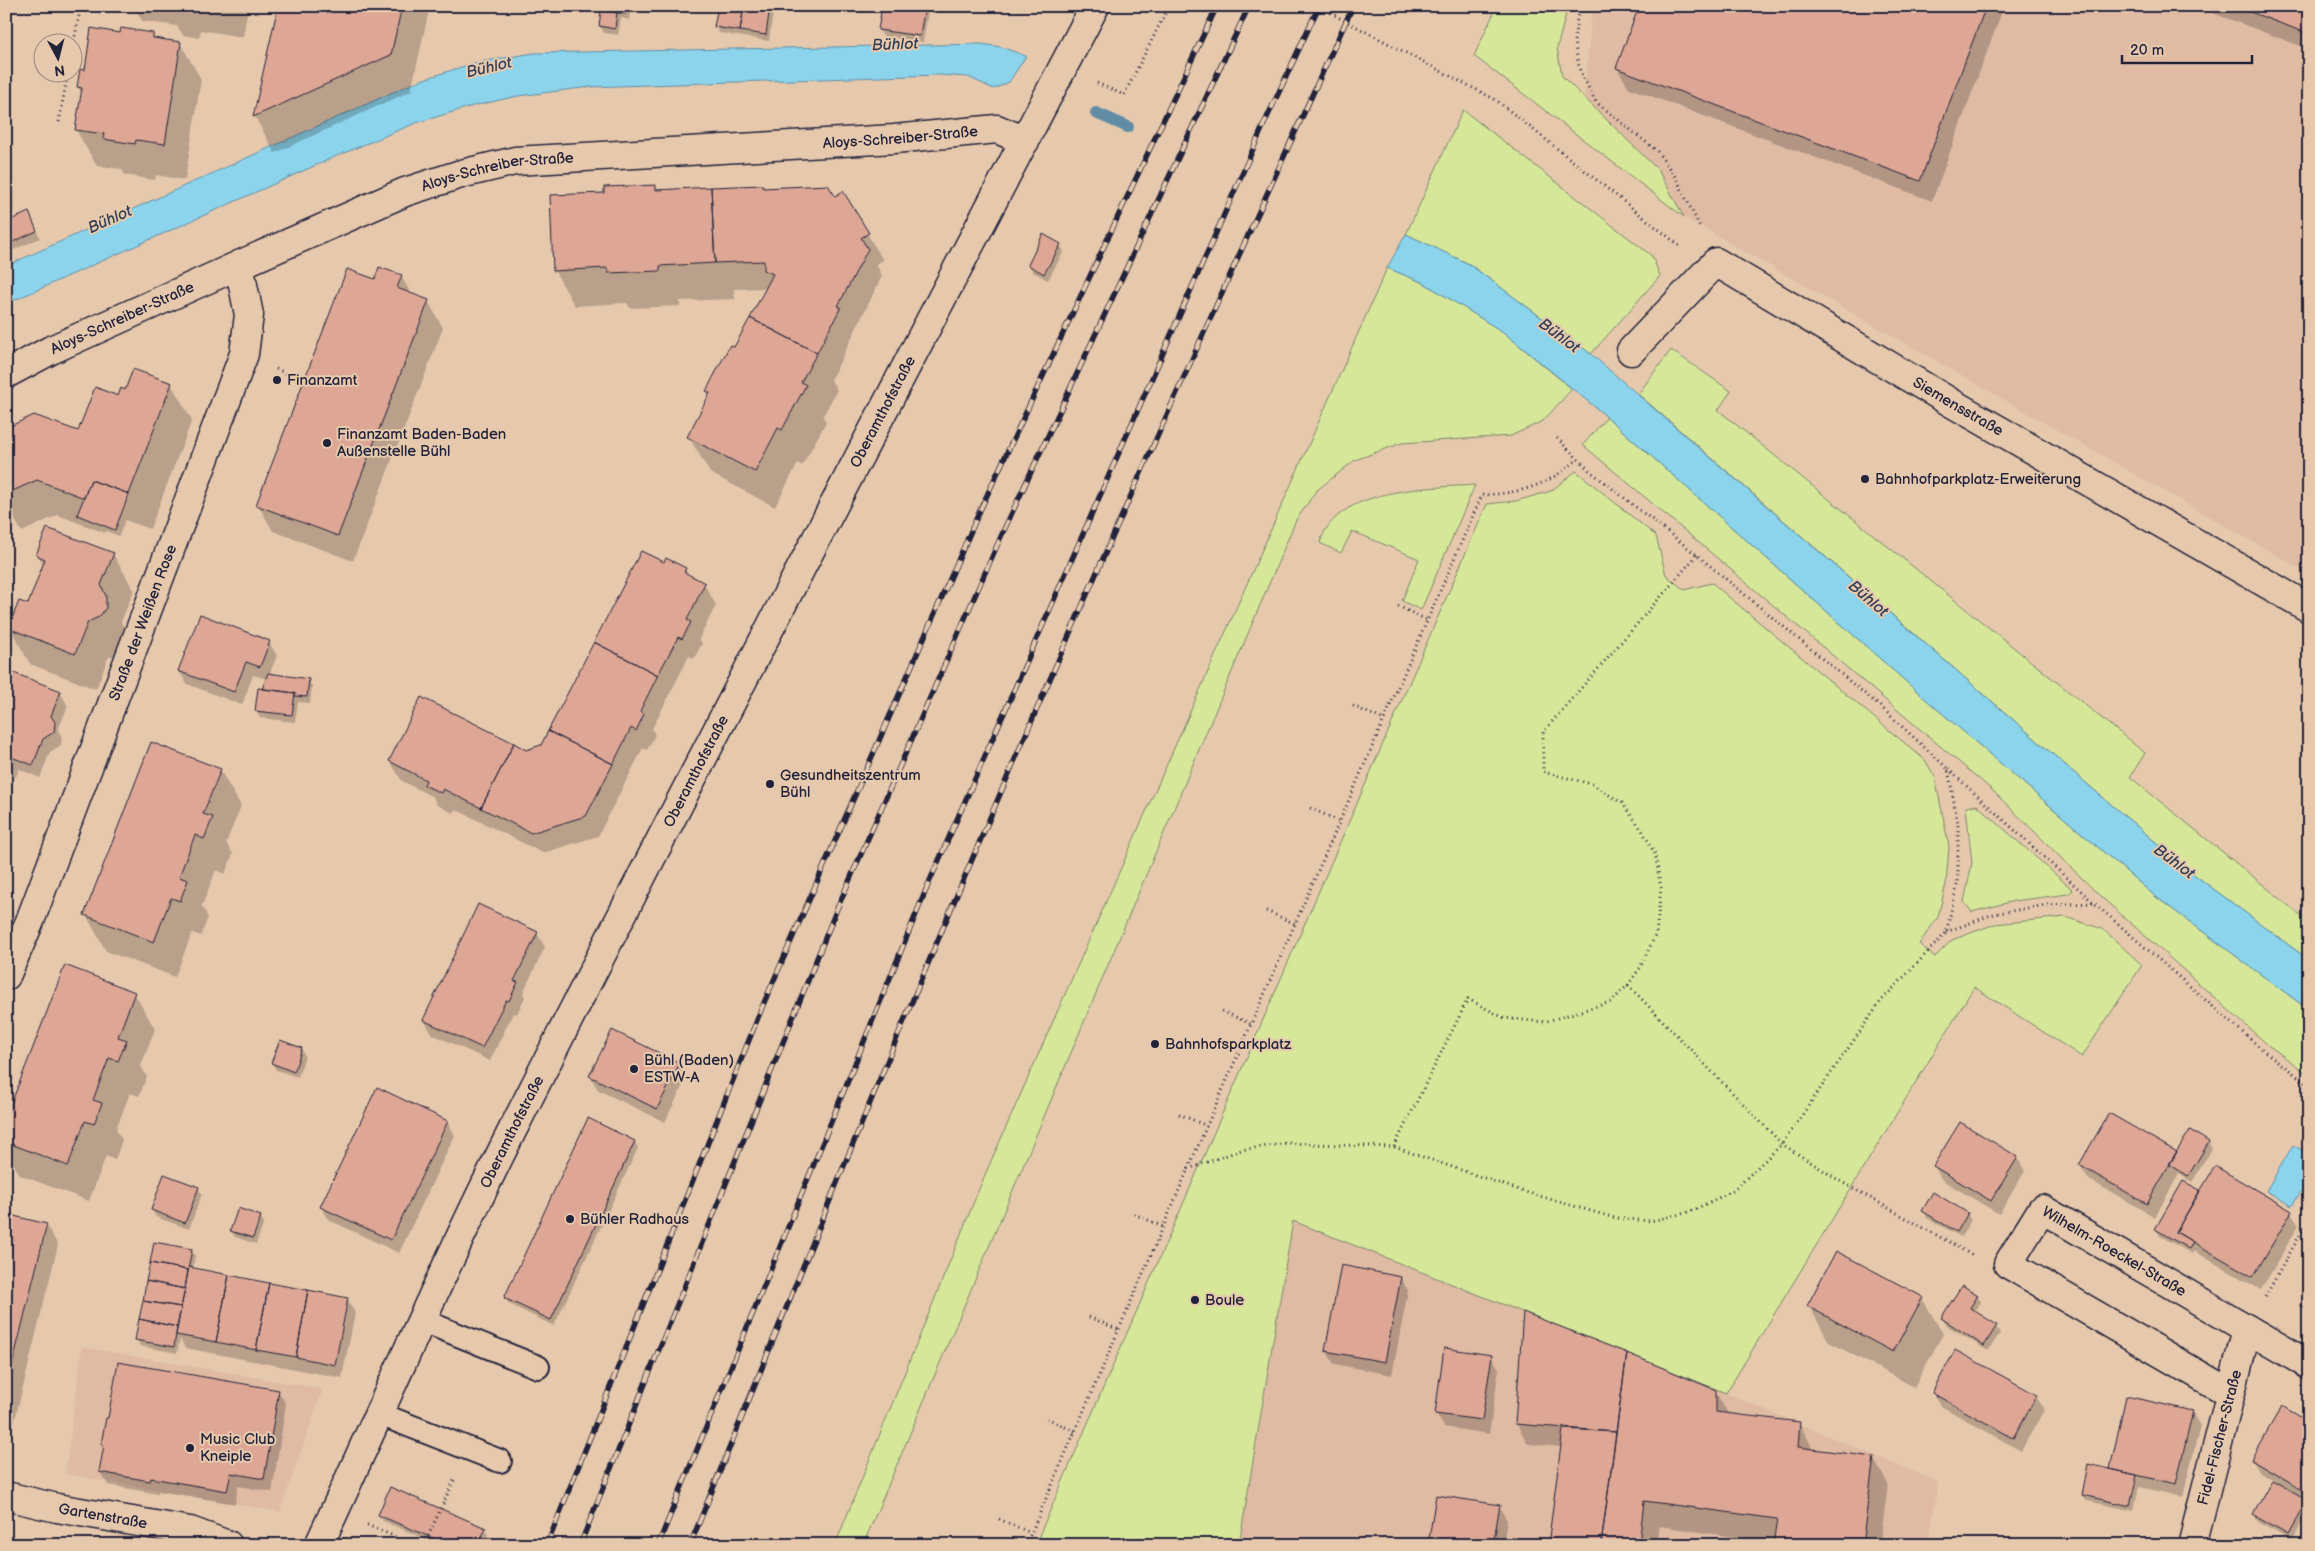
<svg xmlns="http://www.w3.org/2000/svg" width="2315" height="1551" font-family="'Balsamiq Sans',sans-serif">
<style>
.built{fill:#dfbba4}
.green{fill:#d6e79a;stroke:#7c846a}
.water{fill:#8bd4ec;stroke:#618da5}
.shadow{fill:#0003}
.lines{fill:none;stroke-linecap:round;stroke-linejoin:round}
.stream{stroke:#618da5;stroke-width:12}
.building{fill:#dda695;stroke:#22223b}
.service-casing{stroke:#22223b;stroke-width:26}
.minor-casing{stroke:#22223b;stroke-width:31}
.path{stroke:#22223b;stroke-width:3;stroke-dasharray:1 4;stroke-linecap:butt}
.service{stroke:#e6c9ad;stroke-width:22}
.minor{stroke:#e6c9ad;stroke-width:28}
.rail-casing{stroke:#22223b;stroke-width:5.5}
.rail{stroke:#e6c9ad;stroke-width:4;stroke-dasharray:11;stroke-linecap:butt}
.poi-dot{fill:#22223b;stroke:#e6c9ad;stroke-width:2}
.labels{text-anchor:middle;dominant-baseline:central;stroke-width:4;stroke-linejoin:round;paint-order:stroke}
.street-label{font-size:15px;fill:#22223b;stroke:#e6c9ad}
.poi-label{font-size:15px;fill:#22223b;stroke:#e6c9ad;text-anchor:start}
.water-label{font-size:16px;font-style:italic;fill:#323d56;stroke:#e6c9ad}
</style>
<rect width="100%" height="100%" fill="#e6c9ad"/>
<filter id="ink" filterUnits="userSpaceOnUse"><feTurbulence type="fractalNoise" baseFrequency=".02" numOctaves="2"/><feDisplacementMap in="SourceGraphic" scale="10" xChannelSelector="R" yChannelSelector="G"/><feConvolveMatrix kernelMatrix="1 2 1 2 8 2 1 2 1" color-interpolation-filters="sRGB"/></filter>
<g filter="url(#ink)">
<path class="built" d="M 1592,6 L 2309,6 L 2309,574 L 1684,217 L 1657,170 L 1584,99 Z
M 1293,1221 L 1726,1393 L 1938,1482 L 1929,1545 L 1239,1545 Z
M 82,1347 L 323,1389 L 280,1512 L 65,1474 Z"/>
<path class="green" d="M 1497,6 L 1568,6 L 1557,48 L 1562,76 L 1658,170 L 1684,217 L 1474,56 Z
M 1463,110 L 1652,256 L 1660,276 L 1591,354 L 1469,264 L 1406,234 Z
M 1387,268 L 1424,283 L 1503,332 L 1572,389 L 1543,421 L 1511,436 L 1402,443 L 1355,460 L 1316,491 L 1296,520 L 863,1545 L 835,1545 L 984,1177 Z
M 1671,350 L 1731,391 L 1718,410 L 2145,753 L 2130,777 L 2309,922 L 2309,960 L 2196,876 L 2108,802 L 1638,394 Z
M 1607,417 L 1929,702 L 2156,897 L 2309,1010 L 2309,1075 L 2268,1045 L 2099,895 L 1991,789 L 1583,445 Z
M 1576,471 L 1656,536 L 1666,575 L 1684,590 L 1712,583 L 1925,760 L 1935,777 L 1949,847 L 1946,884 L 1938,917 L 1919,944 L 1935,957 L 1952,940 L 1995,924 L 2065,917 L 2103,929 L 2142,965 L 2082,1057 L 1974,987 L 1726,1393 L 1293,1221 L 1239,1545 L 1035,1545 L 1487,504 L 1516,501 L 1551,491 Z
M 1475,485 L 1421,610 L 1402,601 L 1419,559 L 1352,531 L 1341,553 L 1320,543 C 1336,487 1429,488 1475,485 Z
M 1977,805 L 2073,890 L 2068,894 L 2014,901 L 1972,912 L 1964,902 L 1972,863 L 1966,807 Z"/>
<path class="water" d="M 982,44 L 1001,47 L 1026,56 L 1009,82 L 994,89 L 968,77 L 939,75 L 590,87 L 518,96 L 473,106 L 416,123 L 332,158 L 6,304 L 6,266 L 418,81 L 474,63 L 534,53 Z
M 1406,234 L 1469,264 L 1591,354 L 2108,802 L 2196,876 L 2309,960 L 2309,1010 L 2156,897 L 1929,702 L 1607,417 L 1503,332 L 1424,283 L 1387,268 Z
M 2293,1145 L 2309,1154 L 2309,1178 L 2292,1206 L 2266,1191 Z"/>
<path class="shadow" d="M 134,6 L 253,6 L 252,9 L 248,8 L 243,37 L 201,30 L 199,38 L 183,35 L 177,26 L 142,21 Z
M 280,6 L 430,6 L 411,91 L 275,153 L 255,117 Z
M 601,6 L 631,6 L 629,20 L 621,18 L 618,35 L 604,33 L 600,26 L 602,13 Z
M 719,6 L 774,6 L 769,41 L 719,33 L 716,26 Z
M 842,6 L 872,6 L 871,11 Z
M 883,6 L 929,6 L 923,42 L 883,36 L 879,30 Z
M 1640,6 L 2004,6 L 1932,201 L 1629,88 L 1617,68 Z
M 2194,6 L 2309,6 L 2309,49 Z
M 121,34 L 152,34 L 155,39 L 180,43 L 201,79 L 185,180 L 156,175 L 155,180 L 125,175 L 122,169 L 97,166 L 76,130 L 82,94 L 78,87 L 86,71 Z
M 6,177 L 13,188 L 14,212 L 7,213 L 8,223 L 32,220 L 40,238 L 9,252 L 6,247 Z
M 655,187 L 658,191 L 762,187 L 764,189 L 834,198 L 842,193 L 883,260 L 876,264 L 882,276 L 831,380 L 837,390 L 823,416 L 826,422 L 802,466 L 798,463 L 775,507 L 710,473 L 689,437 L 710,396 L 707,391 L 735,349 L 767,288 L 734,289 L 735,299 L 680,301 L 680,306 L 630,308 L 627,303 L 575,306 L 554,270 L 605,194 Z
M 1060,245 L 1064,251 L 1048,280 L 1033,272 L 1029,265 Z
M 401,276 L 412,295 L 428,301 L 443,328 L 353,561 L 273,531 L 258,505 Z
M 171,384 L 192,420 L 150,529 L 125,520 L 119,536 L 106,531 L 105,533 L 58,515 L 22,532 L 6,505 L 6,429 L 79,433 L 119,398 Z
M 113,554 L 134,590 L 121,622 L 127,633 L 119,653 L 108,658 L 96,689 L 30,664 L 10,628 L 28,606 L 44,566 L 38,555 Z
M 667,560 L 685,569 L 690,577 L 704,584 L 716,605 L 699,639 L 702,643 L 694,659 L 689,656 L 652,729 L 655,735 L 647,750 L 643,748 L 598,836 L 543,853 L 455,809 L 453,813 L 437,805 L 433,797 L 402,781 L 390,761 L 526,751 L 542,746 Z
M 269,642 L 277,656 L 269,675 L 308,680 L 312,686 L 310,703 L 298,702 L 295,722 L 260,718 L 256,711 L 267,679 L 253,675 L 242,705 L 187,684 L 179,671 Z
M 6,671 L 60,692 L 68,706 L 58,730 L 62,737 L 61,745 L 50,752 L 40,778 L 19,769 L 16,777 L 6,774 Z
M 220,770 L 241,806 L 226,843 L 233,854 L 225,874 L 216,870 L 202,906 L 208,917 L 201,936 L 192,933 L 175,977 L 106,951 L 86,915 Z
M 537,933 L 545,947 L 523,993 L 525,997 L 517,1014 L 513,1013 L 490,1061 L 432,1034 L 424,1020 Z
M 134,993 L 155,1029 L 141,1066 L 147,1077 L 139,1096 L 130,1093 L 116,1129 L 122,1140 L 115,1160 L 106,1156 L 89,1201 L 20,1175 L 6,1151 L 6,1121 Z
M 301,1049 L 305,1056 L 298,1077 L 276,1070 L 272,1063 Z
M 679,1064 L 687,1077 L 665,1122 L 598,1090 L 590,1076 Z
M 447,1122 L 455,1135 L 399,1253 L 329,1220 L 321,1207 Z
M 635,1142 L 638,1148 L 554,1326 L 509,1304 L 505,1297 Z
M 2208,1143 L 2212,1149 L 2192,1182 L 2179,1174 L 2155,1217 L 2088,1179 L 2080,1165 L 2177,1153 Z
M 2017,1157 L 2025,1171 L 1999,1214 L 1942,1180 L 1934,1166 Z
M 198,1188 L 202,1194 L 189,1229 L 156,1217 L 152,1210 Z
M 2199,1191 L 2291,1212 L 2299,1225 L 2261,1290 L 2194,1251 L 2192,1254 L 2160,1236 L 2156,1229 Z
M 1924,1211 L 1967,1214 L 1971,1220 L 1961,1237 L 1927,1218 Z
M 6,1215 L 46,1225 L 58,1245 L 8,1448 L 6,1447 Z
M 260,1217 L 264,1223 L 256,1244 L 235,1237 L 231,1231 Z
M 192,1250 L 195,1256 L 193,1269 L 347,1299 L 355,1313 L 342,1378 L 185,1348 L 180,1339 L 177,1353 L 140,1346 L 137,1340 Z
M 1401,1278 L 1408,1291 L 1392,1375 L 1334,1364 L 1326,1350 Z
M 2309,1292 L 2309,1317 L 2302,1305 Z
M 1977,1296 L 1981,1302 L 1974,1313 L 1996,1326 L 2000,1333 L 1988,1351 L 1946,1325 L 1942,1318 Z
M 1922,1298 L 1943,1334 L 1914,1387 L 1829,1342 L 1809,1306 Z
M 1524,1314 L 1715,1391 L 1729,1415 L 1799,1423 L 1814,1450 L 1873,1458 L 1888,1484 L 1880,1545 L 1774,1545 L 1775,1543 L 1659,1526 L 1656,1545 L 1549,1545 L 1562,1447 L 1528,1444 L 1516,1423 Z
M 1491,1356 L 1499,1369 L 1489,1434 L 1444,1427 L 1436,1414 Z
M 278,1391 L 286,1404 L 272,1492 L 238,1486 L 235,1504 L 158,1491 L 158,1494 L 108,1485 L 100,1472 L 104,1448 L 102,1444 Z
M 1933,1393 L 2036,1396 L 2044,1410 L 2021,1451 L 1941,1406 Z
M 2192,1412 L 2200,1426 L 2183,1497 L 2139,1487 L 2134,1511 L 2087,1501 L 2083,1495 L 2110,1470 Z
M 2309,1423 L 2309,1501 L 2307,1500 L 2309,1511 L 2292,1541 L 2258,1522 L 2254,1515 L 2274,1480 L 2260,1472 L 2252,1459 Z
M 1499,1507 L 1507,1520 L 1503,1545 L 1429,1545 Z
M 380,1515 L 485,1529 L 488,1535 L 484,1545 L 439,1545 L 383,1521 Z"/>
<g class="lines">
<path class="stream" d="M 1096,113 L 1128,127"/>
</g>
<path class="building" d="M 278,6 L 402,6 L 391,55 L 253,117 Z
M 599,6 L 627,6 L 625,14 L 599,10 Z
M 718,6 L 744,6 L 740,31 L 714,27 Z
M 744,6 L 770,6 L 766,35 L 740,31 Z
M 882,6 L 925,6 L 920,36 L 878,30 Z
M 1639,6 L 1986,6 L 1920,181 L 1616,68 Z
M 2234,6 L 2309,6 L 2309,34 Z
M 601,10 L 617,12 L 615,29 L 599,26 Z
M 91,28 L 120,33 L 121,28 L 153,33 L 153,38 L 181,42 L 165,144 L 136,140 L 135,144 L 103,139 L 104,134 L 75,130 L 82,88 L 77,87 L 80,69 L 85,70 Z
M 656,185 L 656,190 L 711,187 L 715,263 L 660,266 L 660,271 L 608,273 L 607,268 L 553,271 L 550,195 L 604,193 L 604,187 Z
M 763,185 L 763,188 L 828,185 L 835,196 L 843,191 L 869,233 L 861,238 L 868,249 L 838,306 L 841,307 L 817,353 L 750,318 L 773,274 L 764,270 L 764,261 L 715,263 L 711,187 Z
M 29,212 L 37,231 L 6,245 L 6,222 Z
M 1043,234 L 1061,244 L 1044,274 L 1028,265 Z
M 379,267 L 402,275 L 397,288 L 429,300 L 338,536 L 256,505 L 347,269 L 375,279 Z
M 750,318 L 817,353 L 801,382 L 806,385 L 782,430 L 778,428 L 755,472 L 687,437 L 710,393 L 706,391 L 730,345 L 734,347 Z
M 133,369 L 172,383 L 129,494 L 91,480 L 84,498 L 37,480 L 6,494 L 6,428 L 34,415 L 78,431 L 95,387 L 118,396 L 121,388 L 125,390 Z
M 91,480 L 129,494 L 115,530 L 77,515 Z
M 47,528 L 114,553 L 101,585 L 106,596 L 106,608 L 99,617 L 88,622 L 75,654 L 8,628 L 19,601 L 28,604 L 45,559 L 36,555 Z
M 641,551 L 664,562 L 666,558 L 686,568 L 684,572 L 705,583 L 687,620 L 691,622 L 682,639 L 678,637 L 658,675 L 594,642 Z
M 200,614 L 270,641 L 260,667 L 246,662 L 234,692 L 178,671 Z
M 594,642 L 658,675 L 640,711 L 644,714 L 636,731 L 631,728 L 613,764 L 548,731 Z
M 6,670 L 61,691 L 51,716 L 55,722 L 54,732 L 43,739 L 33,765 L 11,757 L 8,764 L 6,764 Z
M 268,673 L 309,679 L 307,697 L 295,696 L 295,693 L 262,689 Z
M 258,688 L 295,693 L 292,715 L 255,711 Z
M 421,697 L 514,743 L 481,808 L 443,789 L 441,793 L 424,785 L 426,780 L 389,761 Z
M 548,731 L 613,764 L 586,816 L 531,833 L 481,808 L 514,743 L 526,750 L 541,745 Z
M 151,742 L 221,769 L 203,814 L 213,817 L 204,839 L 195,835 L 179,877 L 188,880 L 180,901 L 171,898 L 154,942 L 84,915 Z
M 478,904 L 538,932 L 514,981 L 518,982 L 509,1001 L 506,1000 L 482,1048 L 423,1020 Z
M 65,965 L 135,992 L 118,1037 L 127,1040 L 118,1061 L 109,1058 L 93,1100 L 102,1103 L 94,1124 L 85,1121 L 68,1166 L 6,1142 L 6,1117 Z
M 612,1030 L 680,1063 L 657,1109 L 589,1076 Z
M 280,1040 L 302,1048 L 294,1072 L 271,1063 Z
M 377,1087 L 448,1121 L 391,1240 L 320,1207 Z
M 2109,1113 L 2177,1152 L 2147,1204 L 2079,1165 Z
M 588,1118 L 635,1141 L 551,1320 L 504,1298 Z
M 1960,1122 L 2018,1157 L 1991,1201 L 1933,1166 Z
M 2190,1130 L 2209,1142 L 2188,1176 L 2169,1164 Z
M 2215,1166 L 2292,1211 L 2253,1277 L 2176,1232 Z
M 164,1174 L 199,1187 L 185,1223 L 151,1210 Z
M 2183,1181 L 2200,1190 L 2176,1232 L 2193,1242 L 2189,1249 L 2155,1229 Z
M 1933,1192 L 1968,1213 L 1957,1232 L 1922,1211 Z
M 238,1208 L 261,1216 L 253,1238 L 230,1231 Z
M 6,1214 L 47,1224 L 6,1390 Z
M 154,1242 L 192,1249 L 188,1270 L 150,1263 Z
M 1836,1251 L 1923,1297 L 1893,1352 L 1807,1306 Z
M 150,1263 L 188,1270 L 185,1289 L 146,1281 Z
M 1341,1265 L 1401,1277 L 1385,1362 L 1325,1351 Z
M 189,1267 L 229,1275 L 216,1342 L 176,1335 Z
M 229,1275 L 269,1283 L 256,1350 L 216,1342 Z
M 146,1281 L 185,1289 L 181,1307 L 143,1301 Z
M 269,1283 L 308,1290 L 296,1357 L 256,1350 Z
M 1962,1285 L 1978,1295 L 1970,1308 L 1997,1325 L 1984,1346 L 1941,1318 Z
M 308,1290 L 348,1298 L 335,1365 L 296,1357 Z
M 2309,1290 L 2309,1310 L 2300,1305 Z
M 143,1301 L 181,1307 L 177,1327 L 139,1319 Z
M 1523,1312 L 1627,1353 L 1616,1432 L 1515,1424 Z
M 139,1319 L 177,1327 L 174,1347 L 135,1340 Z
M 1444,1348 L 1492,1355 L 1482,1420 L 1435,1414 Z
M 1955,1350 L 2037,1395 L 2013,1438 L 1932,1393 Z
M 1627,1353 L 1716,1390 L 1716,1412 L 1800,1422 L 1798,1447 L 1874,1457 L 1862,1545 L 1773,1545 L 1777,1519 L 1644,1501 L 1639,1545 L 1601,1545 Z
M 118,1362 L 279,1390 L 264,1479 L 231,1473 L 227,1491 L 151,1478 L 150,1481 L 99,1472 L 104,1445 L 101,1444 L 106,1418 L 108,1418 Z
M 2126,1396 L 2193,1411 L 2176,1484 L 2110,1469 Z
M 2282,1406 L 2309,1422 L 2309,1486 L 2305,1491 L 2251,1459 Z
M 1563,1429 L 1616,1432 L 1601,1545 L 1548,1545 Z
M 2088,1464 L 2137,1475 L 2130,1506 L 2082,1495 Z
M 2272,1480 L 2308,1500 L 2288,1535 L 2253,1515 Z
M 390,1487 L 486,1528 L 478,1545 L 449,1545 L 378,1515 Z
M 1436,1495 L 1500,1505 L 1493,1545 L 1428,1545 Z"/>
<g class="lines">
<g class="service-casing">
<path id="service" d="M 421,1320 L 538,1367
M 377,1413 L 500,1461"/>
</g>
<g class="minor-casing">
<g id="minor">
<path id="s1" d="M 1631,351 L 1716,262 L 1950,402 L 2309,608"/>
<path id="s2" d="M 6,374 L 51,350 L 239,265 L 405,192 L 461,174 L 515,161 L 894,139 L 997,129 L 1025,141"/>
<path id="s3" d="M 6,976 L 30,921 L 244,354 L 249,315 L 239,265"/>
<path id="s4" d="M 2230,1393 L 2008,1264 L 2042,1209 L 2309,1365"/>
<path id="s5" d="M 6,1496 L 57,1508 L 190,1531 L 228,1545"/>
<path id="s6" d="M 319,1545 C 383,1406 444,1266 513,1129 C 703,753 899,380 1095,6"/>
<path id="s7" d="M 2192,1545 L 2247,1329"/>
</g>
</g>
<path class="path" d="M 1317,6 L 1496,100 L 1681,247
M 1582,6 L 1577,19 L 1574,42 L 1580,71 L 1596,102 L 1657,151 L 1676,178 L 1701,229
M 72,51 L 81,6
M 1097,83 L 1124,95 L 1169,6
M 59,122 L 68,72
M 276,369 L 304,381
M 1398,606 L 1427,620
M 1353,706 L 1384,720
M 1948,769 L 2094,903 L 2263,1050 L 2309,1085
M 1310,808 L 1339,821
M 1266,911 L 1296,924
M 1946,932 L 1994,914 L 2046,905 L 2093,903
M 1628,985 L 1782,1144 L 1840,1181 L 1972,1255
M 1222,1011 L 1251,1024
M 1179,1114 L 1207,1126
M 1394,1147 L 1468,999 L 1504,1018 L 1544,1022 L 1611,1002 L 1628,985 L 1640,968 L 1656,934 L 1661,888 L 1655,854 L 1642,830 L 1622,803 L 1592,784 L 1543,772 L 1543,732 L 1697,555
M 1188,1169 L 1241,1150 L 1288,1143 L 1394,1147 L 1522,1191 L 1615,1218 L 1651,1221 L 1689,1212 L 1733,1191 L 1782,1144 L 1881,1001 L 1946,933 L 1958,882 L 1958,824 L 1948,769 L 1882,708 L 1697,555 L 1590,471 L 1557,438
M 1134,1214 L 1164,1227
M 2265,1297 L 2309,1219
M 1089,1317 L 1119,1330
M 1047,1418 L 1075,1432
M 999,1519 L 1031,1533
M 367,1525 L 415,1545
M 424,1545 L 454,1480
M 1026,1545 L 1188,1169 L 1482,495 C 1522,493 1547,486 1578,459"/>
<use href="#service" class="service"/>
<use href="#minor" class="minor"/>
<g class="rail-casing">
<path id="rail" d="M 547,1545 L 763,1005 L 981,508 L 1217,6
M 580,1545 L 836,911 L 1003,532 L 1249,6
M 658,1545 L 928,885 L 1265,122 L 1319,6
M 690,1545 C 755,1386 818,1227 884,1069 C 1032,711 1191,358 1353,6"/>
</g>
<use href="#rail" class="rail"/>
</g>
</g>
<g class="poi-dot">
<circle cx="277" cy="380" r="5"/>
<circle cx="327" cy="443" r="5"/>
<circle cx="1865" cy="479" r="5"/>
<circle cx="770" cy="784" r="5"/>
<circle cx="1155" cy="1044" r="5"/>
<circle cx="634" cy="1069" r="5"/>
<circle cx="570" cy="1219" r="5"/>
<circle cx="1195" cy="1300" r="5"/>
<circle cx="190" cy="1448" r="5"/>
</g>
<g class="labels">
<g class="street-label">
<text stroke="none"><textPath href="#s2" startOffset="939">Aloys-Schreiber-Straße</textPath></text>
<text stroke="none"><textPath href="#s2" startOffset="534">Aloys-Schreiber-Straße</textPath></text>
<text stroke="none"><textPath href="#s2" startOffset="129">Aloys-Schreiber-Straße</textPath></text>
<text stroke="none"><textPath href="#s1" startOffset="405">Siemensstraße</textPath></text>
<text stroke="none"><textPath href="#s6" startOffset="1266">Oberamthofstraße</textPath></text>
<text stroke="none"><textPath href="#s3" startOffset="379">Straße der Weißen Rose</textPath></text>
<text stroke="none"><textPath href="#s6" startOffset="861">Oberamthofstraße</textPath></text>
<text stroke="none"><textPath href="#s6" startOffset="456">Oberamthofstraße</textPath></text>
<text stroke="none"><textPath href="#s4" startOffset="405">Wilhelm-Roeckel-Straße</textPath></text>
<text stroke="none"><textPath href="#s7" startOffset="111">Fidel-Fischer-Straße</textPath></text>
<text stroke="none"><textPath href="#s5" startOffset="99">Gartenstraße</textPath></text>
</g>
<g class="poi-label">
<text x="287" y="380">Finanzamt</text>
<text x="337" y="434">Finanzamt Baden-Baden<tspan x="337" dy="17">Außenstelle Bühl</tspan></text>
<text x="1875" y="479">Bahnhofparkplatz-Erweiterung</text>
<text x="780" y="775">Gesundheitszentrum<tspan x="780" dy="17">Bühl</tspan></text>
<text x="1165" y="1044">Bahnhofsparkplatz</text>
<text x="644" y="1060">Bühl (Baden)<tspan x="644" dy="17">ESTW-A</tspan></text>
<text x="580" y="1219">Bühler Radhaus</text>
<text x="1205" y="1300">Boule</text>
<text x="200" y="1439">Music Club<tspan x="200" dy="17">Kneiple</tspan></text>
</g>
<g class="water-label">
<text transform="translate(895 45) rotate(-2)">Bühlot</text>
<text transform="translate(489 68) rotate(-13)">Bühlot</text>
<text transform="translate(110 220) rotate(-24)">Bühlot</text>
<text transform="translate(1559 336) rotate(37)">Bühlot</text>
<text transform="translate(1868 599) rotate(41)">Bühlot</text>
<text transform="translate(2174 862) rotate(37)">Bühlot</text>
</g>
</g>
<rect width="2315" height="1551" fill="none" stroke="#e6c9ad" stroke-width="25"/>
<rect x="12" y="12" width="2290" height="1526" fill="none" stroke="#22223b" stroke-width="2" filter="url(#ink)"/>
<g transform="translate(58 58) rotate(173)"><circle r="24" fill="#e6c9ad" stroke="#98867f"/>
<path d="M0-4L9 19L0 12L-9 19Z" fill="#22223b"/>
<text y="-8" font-size="14" font-weight="bold" text-anchor="middle" fill="#22223b">N</text>
</g>
<path d="M2122 55v8h130v-8" fill="none" stroke="#22223b" stroke-width="2.5"/>
<text x="2130" y="55" font-size="15" fill="#22223b" stroke="#e6c9ad" stroke-width="4" paint-order="stroke">20 m</text>
</svg>
